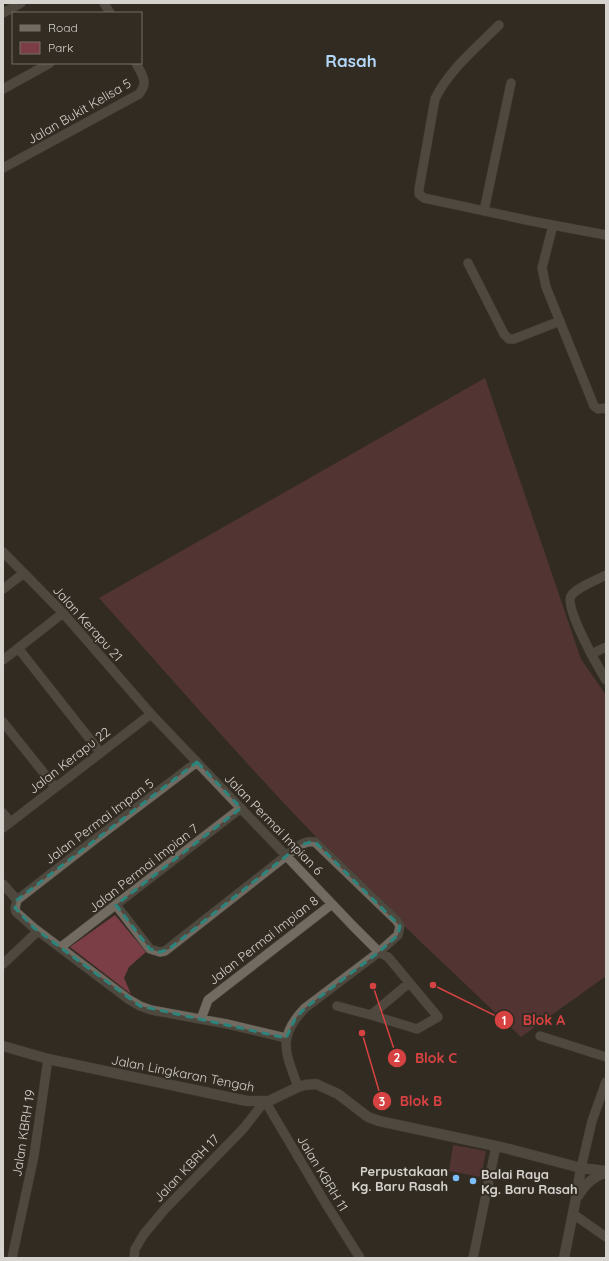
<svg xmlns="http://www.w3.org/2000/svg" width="609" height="1261" font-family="Quicksand,sans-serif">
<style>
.green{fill:#7b3e46}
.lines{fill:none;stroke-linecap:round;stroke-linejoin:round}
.minor-casing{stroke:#4e4942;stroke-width:10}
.tertiary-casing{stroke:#4e4942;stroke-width:11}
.minor{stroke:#726b61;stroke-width:9}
.tertiary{stroke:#726b61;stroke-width:10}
.marked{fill:none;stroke:#2d847c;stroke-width:3;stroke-dasharray:8 5;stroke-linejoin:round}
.poi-dot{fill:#7cbef9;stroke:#322c23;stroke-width:1.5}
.labels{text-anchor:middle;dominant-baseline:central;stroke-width:4;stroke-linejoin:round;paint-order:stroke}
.street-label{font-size:13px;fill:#d6d2cd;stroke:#322c23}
.poi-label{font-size:13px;font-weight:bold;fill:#d6d2cd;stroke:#322c23;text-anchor:end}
.district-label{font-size:17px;font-weight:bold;fill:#b4d8f9;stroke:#322c23}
.leader{fill:none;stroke:#d64241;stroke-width:1.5}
.callout-dot{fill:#d64241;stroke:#322c23;stroke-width:1.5}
.mark-label{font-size:12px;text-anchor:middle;font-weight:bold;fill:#fff}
.callout-label{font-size:14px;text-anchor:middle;font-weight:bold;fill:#d64241;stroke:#322c23;stroke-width:4;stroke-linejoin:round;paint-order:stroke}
</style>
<rect width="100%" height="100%" fill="#322c23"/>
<path class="green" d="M 485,378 L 581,659 L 606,695 L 606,976 L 521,1037 C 452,971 381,906 315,836 C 241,759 171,678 99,598 Z
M 115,915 L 146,952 L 129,967 L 124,978 L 131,994 L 70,947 Z
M 453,1145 L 486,1151 L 481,1177 L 449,1171 Z"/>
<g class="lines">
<g class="minor-casing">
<path id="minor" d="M 104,3 L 110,13
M 3,13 L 21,3
M 499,25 C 476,48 449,70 435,99 L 419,189 L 419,194 L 424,198 L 531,221 L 606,235
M 3,89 L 50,63
M 3,168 L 139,94 C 149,82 142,75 136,63
M 484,211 L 511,83
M 553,225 L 542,268 L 546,287 L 594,406 L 598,409 L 606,408
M 468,263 L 504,334 L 509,339 L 514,339 L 560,321
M 3,552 L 63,613 L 151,714 L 353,926 L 379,952 L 388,957 L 438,1017 L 417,1029 L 371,1015 L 337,1006
M 606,575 C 597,580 577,587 571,596 C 564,607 598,667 606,680
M 3,589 L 24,573
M 18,648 L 100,752
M 591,654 L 606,647
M 3,660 L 63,613
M 3,722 L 55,787
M 3,813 L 10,822
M 3,828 L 151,714
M 3,884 L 17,900
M 17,900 L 15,908 L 16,912 L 34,928 L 128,999 L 140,1006 L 151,1010 L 227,1024 L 286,1038
M 17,900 L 98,837 L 197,762
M 116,905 L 150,949 L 160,952 L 165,951 L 300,845 C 306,842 309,841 315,842 L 397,921 L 400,926 L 398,935 L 379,952 L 305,1008 C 276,1038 286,1053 298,1087
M 61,947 L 241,808
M 3,964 L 38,931
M 371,1015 L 409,983
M 201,1019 L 208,1000 L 332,904
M 540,1036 L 606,1057
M 581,1168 L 592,1121 L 606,1082
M 573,1213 L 576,1216 L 606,1237
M 12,1258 L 34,1156 L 48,1059
M 134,1258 L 135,1249 L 144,1234 L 165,1209 L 243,1129 L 265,1101 L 326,1204 L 360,1258
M 473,1258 L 496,1146"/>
</g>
<g class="tertiary-casing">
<path id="tertiary" d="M 3,1046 L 48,1059 L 247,1101 L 269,1101 L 298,1087 L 305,1085 L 316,1084 L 338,1094 L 368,1117 L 379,1121 L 505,1148 L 581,1168 L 606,1171
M 578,1196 C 584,1186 593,1176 606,1173
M 564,1258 L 576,1198 L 581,1168"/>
</g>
<use href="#minor" class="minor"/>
<use href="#tertiary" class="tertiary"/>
</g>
<path d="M0 0H609V1261H0ZM 197,762 L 241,808 L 116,905 L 150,949 L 160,952 L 169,949 L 300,845 L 311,842 L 315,842 L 400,926 L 398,935 L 379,952 L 305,1008 L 295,1019 L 286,1038 L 140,1006 L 34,928 L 15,908 L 17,900 Z" fill="#322c23" fill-opacity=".55" fill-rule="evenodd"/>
<path class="marked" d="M 197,762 L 241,808 L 116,905 L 150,949 L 160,952 L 169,949 L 300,845 L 311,842 L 315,842 L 400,926 L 398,935 L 379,952 L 305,1008 L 295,1019 L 286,1038 L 140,1006 L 34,928 L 15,908 L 17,900 Z"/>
<g class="poi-dot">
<circle cx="456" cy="1178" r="4"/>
<circle cx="473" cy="1181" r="4"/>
</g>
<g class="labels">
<g class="street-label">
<text transform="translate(79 111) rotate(-30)">Jalan Bukit Kelisa 5</text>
<text transform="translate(88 623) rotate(48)">Jalan Kerapu 21</text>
<text transform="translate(69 760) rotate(-38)">Jalan Kerapu 22</text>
<text transform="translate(99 821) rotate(-37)">Jalan Permai Impan 5</text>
<text transform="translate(274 824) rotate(46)">Jalan Permai Impian 6</text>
<text transform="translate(143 868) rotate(-38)">Jalan Permai Impian 7</text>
<text transform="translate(263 940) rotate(-38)">Jalan Permai Impian 8</text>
<text transform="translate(183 1073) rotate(11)">Jalan Lingkaran Tengah</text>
<text transform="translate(23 1133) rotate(-81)">Jalan KBRH 19</text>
<text transform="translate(186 1168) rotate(-46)">Jalan KBRH 17</text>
<text transform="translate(323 1173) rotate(59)">Jalan KBRH 11</text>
</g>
<g class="poi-label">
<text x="448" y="1171">Perpustakaan<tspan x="448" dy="15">Kg. Baru Rasah</tspan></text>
<text x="481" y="1174" text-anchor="start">Balai Raya<tspan x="481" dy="15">Kg. Baru Rasah</tspan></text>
</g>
<g class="district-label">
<text x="351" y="60">Rasah</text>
</g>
</g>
<path class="leader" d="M433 985L504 1020M373 986L397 1058M362 1033L382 1101"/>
<g class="callout-dot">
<circle cx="433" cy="985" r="4"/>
<circle cx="373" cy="986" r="4"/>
<circle cx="362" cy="1033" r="4"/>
<circle cx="504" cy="1020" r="10"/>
<circle cx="397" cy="1058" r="10"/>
<circle cx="382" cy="1101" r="10"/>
</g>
<g class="mark-label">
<text x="504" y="1025">1</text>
<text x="397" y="1062">2</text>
<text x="382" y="1106">3</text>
</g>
<g class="callout-label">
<text x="544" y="1025">Blok A</text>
<text x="436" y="1063">Blok C</text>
<text x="421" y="1106">Blok B</text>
</g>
<rect width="609" height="1261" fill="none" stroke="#d6d2cd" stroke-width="8"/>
<rect x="12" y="12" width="130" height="52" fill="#322c23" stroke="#746e67"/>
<rect x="20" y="25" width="20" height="6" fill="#726b61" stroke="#746e67"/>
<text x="48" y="32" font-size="12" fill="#d6d2cd">Road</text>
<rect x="20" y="42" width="20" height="12" fill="#7b3e46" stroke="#746e67"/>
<text x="48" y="52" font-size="12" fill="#d6d2cd">Park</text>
</svg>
